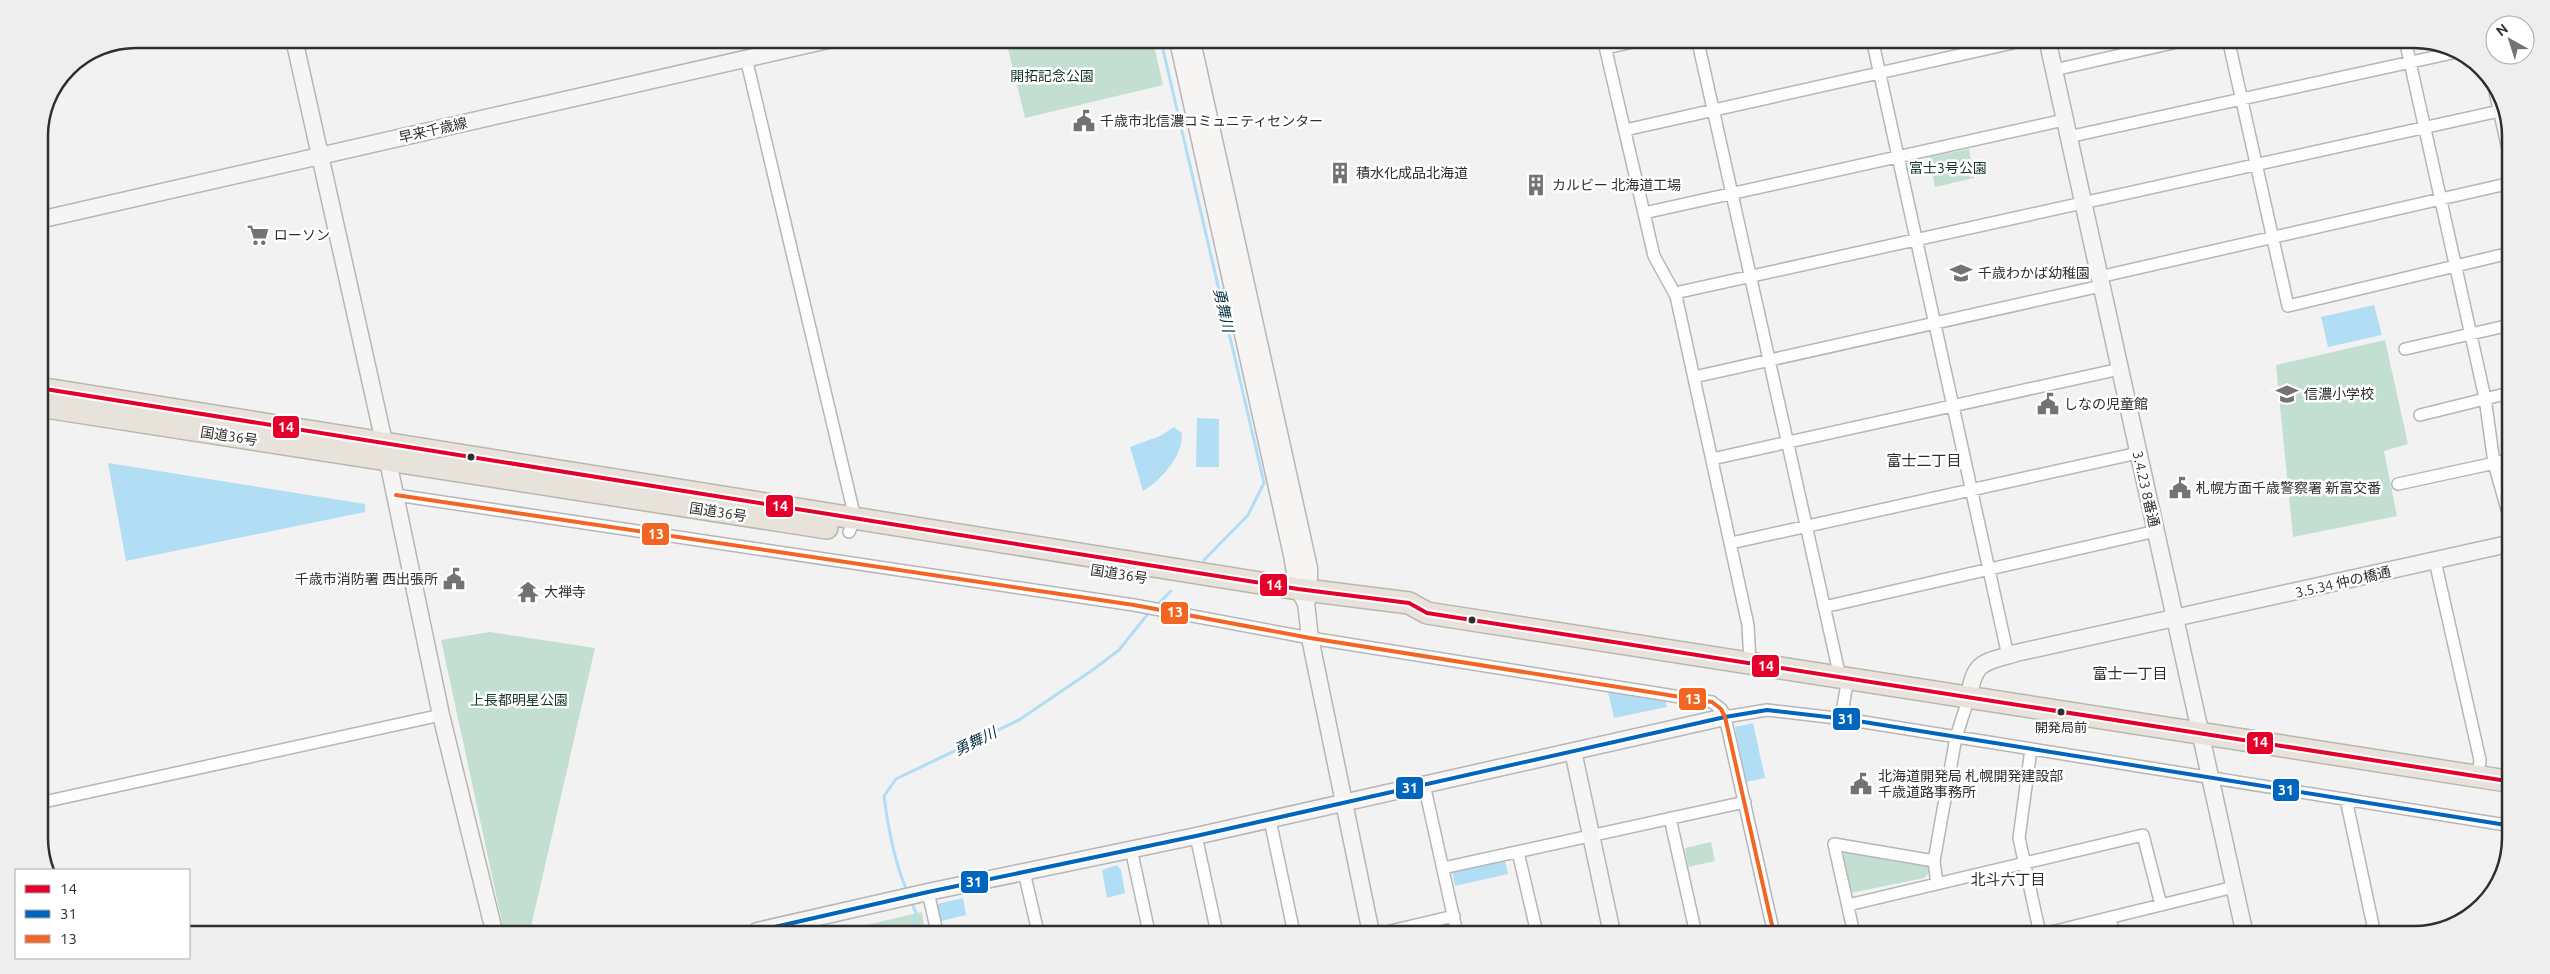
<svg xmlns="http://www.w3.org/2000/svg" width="2550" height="974" font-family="Ubuntu,'Noto Sans JP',sans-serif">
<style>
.green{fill:#c3dfd1}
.water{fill:#b1def4}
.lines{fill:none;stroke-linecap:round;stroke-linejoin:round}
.stream{stroke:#b1def4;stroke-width:3}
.street-casing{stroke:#b6b6b7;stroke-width:14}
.secondary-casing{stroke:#b6b6b7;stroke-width:19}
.highway-casing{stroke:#bab6ac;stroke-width:24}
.street{stroke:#fdfdfd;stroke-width:11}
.secondary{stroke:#f6f5f3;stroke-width:16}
.highway{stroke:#e8e3da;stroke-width:21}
.bus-1-casing{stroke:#fff;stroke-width:8}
.bus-2-casing{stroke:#fff;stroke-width:8}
.bus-3-casing{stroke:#fff;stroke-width:8}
.bus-1{stroke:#e4002b;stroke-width:4}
.bus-2{stroke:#0065bd;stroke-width:4}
.bus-3{stroke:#f26522;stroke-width:4}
.bus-dot{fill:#2e2e2f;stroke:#fff;stroke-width:2}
.labels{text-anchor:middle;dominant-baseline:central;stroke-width:5;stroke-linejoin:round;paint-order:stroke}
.bus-label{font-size:13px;fill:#2e2e2f;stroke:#fff}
.park-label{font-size:14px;fill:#113627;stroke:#fff}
.poi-label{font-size:14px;fill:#2e2e2f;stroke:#fff;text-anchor:start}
.street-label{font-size:14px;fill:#2e2e2f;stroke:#fff}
.water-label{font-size:15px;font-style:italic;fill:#083040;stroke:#fff}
.neighbourhood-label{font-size:15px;fill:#2d2e2e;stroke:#fff}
.rim{fill:none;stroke:#2e2e2f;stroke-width:2.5}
.line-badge{stroke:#fff;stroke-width:2}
.badge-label{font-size:14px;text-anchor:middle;font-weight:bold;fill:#fff}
</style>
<rect width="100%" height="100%" fill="#f2f2f3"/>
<path class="green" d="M 1006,41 L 1153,41 L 1163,85 L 1025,118 Z
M 1969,149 L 1974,178 L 1935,187 L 1929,157 Z
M 2385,340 L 2408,444 L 2384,451 L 2397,516 L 2293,537 L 2276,365 Z
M 490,632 L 595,648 L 530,931 L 504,931 L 441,640 Z
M 1711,842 L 1715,861 L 1688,867 L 1685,848 Z
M 1846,852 L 1928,864 L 1929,873 L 1924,878 L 1851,893 L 1843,855 Z
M 922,912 L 925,932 L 856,932 L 858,927 Z
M 1530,925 L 1532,933 L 1500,933 Z"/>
<path class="water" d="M 2374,305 L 2382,335 L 2328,347 L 2321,317 Z
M 1197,418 L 1219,419 L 1219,467 L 1196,467 Z
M 1174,427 L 1182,433 C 1183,456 1162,480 1143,491 L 1130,447 L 1160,436 Z
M 108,463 L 365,504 L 365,512 L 126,561 Z
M 1608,692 L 1665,700 L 1667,707 L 1614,718 Z
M 1753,723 L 1765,778 L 1746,782 L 1735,727 Z
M 1504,857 L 1508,874 L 1455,886 L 1452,870 Z
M 1117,865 L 1121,870 L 1125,893 L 1107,898 L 1102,870 Z
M 963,898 L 966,915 L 941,921 L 937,904 Z"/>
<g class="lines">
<path class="stream" d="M 1161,41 L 1264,483 L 1248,515 L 1204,560
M 1156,606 L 1171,591
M 907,891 C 894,861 888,828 884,796 L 896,779 L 1019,720 L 1094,669 L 1119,650 L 1151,610
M 911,901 L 916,913 L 912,932"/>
<g class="street-casing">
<path id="street" d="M 1604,42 L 1654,256 L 1676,296 L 1748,625 L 1750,663
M 1698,42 L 1840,677
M 1873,43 L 2008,656
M 2229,43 L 2288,306 L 2510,253
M 2406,44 L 2485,398 L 2494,463 L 2508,513
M 1606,48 L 1633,42
M 746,58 L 855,518 L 849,532
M 2054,70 L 2173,43
M 1625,130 L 2013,43
M 2068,137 L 2457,52
M 1644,213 L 2064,120
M 2099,277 L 2511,183
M 1675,293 L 2504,110
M 2405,349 L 2510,325
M 1694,377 L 2101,286
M 2420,415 L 2509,393
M 1712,459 L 2120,369
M 2398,484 L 2509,460
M 396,495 L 1134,605 L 1310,638 L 1712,702 L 1721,709 L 1725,717 L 1774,934
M 1731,543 L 2138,453
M 2435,561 L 2480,760 L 2478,775
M 1824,607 L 2156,531
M 1725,717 L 1767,710 L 1845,719 L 2506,825
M 1841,718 L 1848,678
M 2031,749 L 2019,838 L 2040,934
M 1424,784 L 1457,933
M 2346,799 L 2375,935
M 39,803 L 441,715
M 1670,818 L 1696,934
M 1270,820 L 1294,933
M 1196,836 L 1217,933
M 1131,849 L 1149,932
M 1518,852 L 1537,933
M 1443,868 L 1745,802
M 1024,872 L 1038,932
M 1937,884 L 1934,861 L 1956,737 L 1969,697
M 928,892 L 937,932
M 1848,905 L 2143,835 L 2161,905
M 2110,918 L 2114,935
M 1382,933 L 1454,916
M 1854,934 L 1834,844 L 1934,861
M 2043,934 L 2234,887"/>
</g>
<g class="secondary-casing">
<path id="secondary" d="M 294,39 L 384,442 L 441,715 L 494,931
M 1178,41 L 1292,555 L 1298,589 L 1306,603 L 1310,638 L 1371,933
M 1192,41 L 1309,568 L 1309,590 L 1307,601
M 2048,43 L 2245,935
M 2498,94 L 2511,151
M 39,220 L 828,40
M 1969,697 C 1974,660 1984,663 2016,653 L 2508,544
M 1573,751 L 1612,933
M 757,931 L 928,892 L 1196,836 L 1725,717"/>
</g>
<g class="highway-casing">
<path id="highway" d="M 39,388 L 1298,589 L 1409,603 L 1427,613 L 2507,781
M 39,406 L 827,528"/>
</g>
<use href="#street" class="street"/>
<use href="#secondary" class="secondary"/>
<use href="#highway" class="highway"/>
<g class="bus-1-casing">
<path id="bus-1" d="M 39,388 L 1298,589 L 1409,603 L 1427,613 L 2507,781"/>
</g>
<g class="bus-2-casing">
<path id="bus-2" d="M 757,931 L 928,892 L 1196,836 L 1725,717 L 1767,710 L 1845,719 L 2506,825"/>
</g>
<g class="bus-3-casing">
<path id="bus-3" d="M 396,495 L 1134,605 L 1310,638 L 1712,702 L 1721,709 L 1725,717 L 1774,934"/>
</g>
<use href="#bus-1" class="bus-1"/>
<use href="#bus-2" class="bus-2"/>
<use href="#bus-3" class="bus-3"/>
</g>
<defs>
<g id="civic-bare" transform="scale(1.725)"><path d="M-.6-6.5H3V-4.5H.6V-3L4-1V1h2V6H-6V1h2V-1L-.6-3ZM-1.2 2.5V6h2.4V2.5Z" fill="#737374" stroke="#fff" stroke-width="2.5" paint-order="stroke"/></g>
<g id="building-bare" transform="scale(1.725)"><path d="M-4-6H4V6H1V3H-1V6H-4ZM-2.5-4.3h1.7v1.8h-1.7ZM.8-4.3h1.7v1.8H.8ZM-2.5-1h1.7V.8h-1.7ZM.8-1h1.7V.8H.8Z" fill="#737374" stroke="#fff" stroke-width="2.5" paint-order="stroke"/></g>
<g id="supermarket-bare" transform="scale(1.725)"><path d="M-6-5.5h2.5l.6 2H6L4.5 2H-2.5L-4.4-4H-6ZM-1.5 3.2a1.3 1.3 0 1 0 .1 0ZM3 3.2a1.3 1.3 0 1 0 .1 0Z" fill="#737374" stroke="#fff" stroke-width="2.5" paint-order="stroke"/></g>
<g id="school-bare" transform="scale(1.725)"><path d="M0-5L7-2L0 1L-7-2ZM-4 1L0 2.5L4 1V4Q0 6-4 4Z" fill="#737374" stroke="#fff" stroke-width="2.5" paint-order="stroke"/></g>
<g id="temple-bare" transform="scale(1.725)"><path d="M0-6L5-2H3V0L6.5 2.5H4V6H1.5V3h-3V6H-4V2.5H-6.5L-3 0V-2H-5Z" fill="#737374" stroke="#fff" stroke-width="2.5" paint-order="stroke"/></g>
</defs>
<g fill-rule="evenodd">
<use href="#civic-bare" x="1084" y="121"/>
<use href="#building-bare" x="1340" y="173"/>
<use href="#building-bare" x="1536" y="185"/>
<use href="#supermarket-bare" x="258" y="235"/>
<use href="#school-bare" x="1961" y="273"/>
<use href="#school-bare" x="2287" y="394"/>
<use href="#civic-bare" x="2048" y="404"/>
<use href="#civic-bare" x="2180" y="488"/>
<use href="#civic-bare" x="454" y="579"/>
<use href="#temple-bare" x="528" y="592"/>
<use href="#civic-bare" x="1861" y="784"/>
</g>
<g class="bus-dot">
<circle cx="471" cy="457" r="4.5"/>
<circle cx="1472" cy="620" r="4.5"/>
<circle cx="2061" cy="712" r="4.5"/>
</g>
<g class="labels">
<g class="bus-label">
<text x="2061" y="727">開発局前</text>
</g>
<g class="park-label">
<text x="1052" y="76">開拓記念公園</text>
<text x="1948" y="168">富士3号公園</text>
<text x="519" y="700">上長都明星公園</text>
</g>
<g class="poi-label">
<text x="1100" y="121">千歳市北信濃コミュニティセンター</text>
<text x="1356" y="173">積水化成品北海道</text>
<text x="1552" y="185">カルビー 北海道工場</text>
<text x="274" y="235">ローソン</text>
<text x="1978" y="273">千歳わかば幼稚園</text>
<text x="2304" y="394">信濃小学校</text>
<text x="2064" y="404">しなの児童館</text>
<text x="2196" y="488">札幌方面千歳警察署 新富交番</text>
<text x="438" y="579" text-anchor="end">千歳市消防署 西出張所</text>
<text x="544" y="592">大禅寺</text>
<text x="1878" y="776">北海道開発局 札幌開発建設部<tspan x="1878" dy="16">千歳道路事務所</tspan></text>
</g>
<g class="street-label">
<text transform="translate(433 130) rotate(-13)">早来千歳線</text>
<text transform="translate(229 436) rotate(9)">国道36号</text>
<text transform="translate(2146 489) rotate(77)">3.4.23 8番通</text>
<text transform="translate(718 512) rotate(9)">国道36号</text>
<text transform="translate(1119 574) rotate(9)">国道36号</text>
<text transform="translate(2343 582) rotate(-13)">3.5.34 仲の橋通</text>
</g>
<g class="water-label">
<text transform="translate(1224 310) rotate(77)">勇舞川</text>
<text transform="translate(975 741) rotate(-26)">勇舞川</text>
</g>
<g class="neighbourhood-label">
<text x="1924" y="460">富士二丁目</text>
<text x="2130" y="673">富士一丁目</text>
<text x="2008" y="879">北斗六丁目</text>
</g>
</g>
<path d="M0 0H2550V974H0ZM136 48H2414A88 88 0 0 1 2502 136V838A88 88 0 0 1 2414 926H136A88 88 0 0 1 48 838V136A88 88 0 0 1 136 48Z" fill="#eee" fill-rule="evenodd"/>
<path class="rim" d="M136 48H2414A88 88 0 0 1 2502 136V838A88 88 0 0 1 2414 926H136A88 88 0 0 1 48 838V136A88 88 0 0 1 136 48Z"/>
<g class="line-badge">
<rect x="272" y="415" width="28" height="24" rx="5" fill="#e4002b"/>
<rect x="765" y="494" width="29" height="24" rx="5" fill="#e4002b"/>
<rect x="641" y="522" width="29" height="24" rx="5" fill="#f26522"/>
<rect x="1259" y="573" width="29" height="24" rx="5" fill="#e4002b"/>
<rect x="1160" y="601" width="29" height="24" rx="5" fill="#f26522"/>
<rect x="1751" y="654" width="29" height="24" rx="5" fill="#e4002b"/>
<rect x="1678" y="687" width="29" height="24" rx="5" fill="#f26522"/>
<rect x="1832" y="707" width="29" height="24" rx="5" fill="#0065bd"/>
<rect x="2246" y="731" width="28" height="24" rx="5" fill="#e4002b"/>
<rect x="1395" y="776" width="29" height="24" rx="5" fill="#0065bd"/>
<rect x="2272" y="778" width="28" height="24" rx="5" fill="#0065bd"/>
<rect x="960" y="870" width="29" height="24" rx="5" fill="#0065bd"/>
</g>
<g class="badge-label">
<text x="286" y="432">14</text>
<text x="780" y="511">14</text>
<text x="656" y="539">13</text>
<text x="1274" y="590">14</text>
<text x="1175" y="617">13</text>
<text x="1766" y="671">14</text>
<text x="1693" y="704">13</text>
<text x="1846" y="724">31</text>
<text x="2260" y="747">14</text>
<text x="1410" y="793">31</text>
<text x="2286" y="795">31</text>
<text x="974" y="887">31</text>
</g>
<rect x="15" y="869" width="175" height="90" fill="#ffffff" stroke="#ababac"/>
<rect x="25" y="885" width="25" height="8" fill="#e4002b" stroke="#ababac"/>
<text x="60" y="894" font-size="15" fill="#2e2e2f">14</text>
<rect x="25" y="910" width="25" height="8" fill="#0065bd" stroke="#ababac"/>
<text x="60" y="919" font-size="15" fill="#2e2e2f">31</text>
<rect x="25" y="935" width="25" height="8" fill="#f26522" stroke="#ababac"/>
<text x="60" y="944" font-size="15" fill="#2e2e2f">13</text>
<g transform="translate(2510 40) rotate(321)"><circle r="24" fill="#ffffff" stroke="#ababac"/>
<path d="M0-4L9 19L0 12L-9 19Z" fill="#737374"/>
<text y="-8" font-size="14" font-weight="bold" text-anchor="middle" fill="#2e2e2f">N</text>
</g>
</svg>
